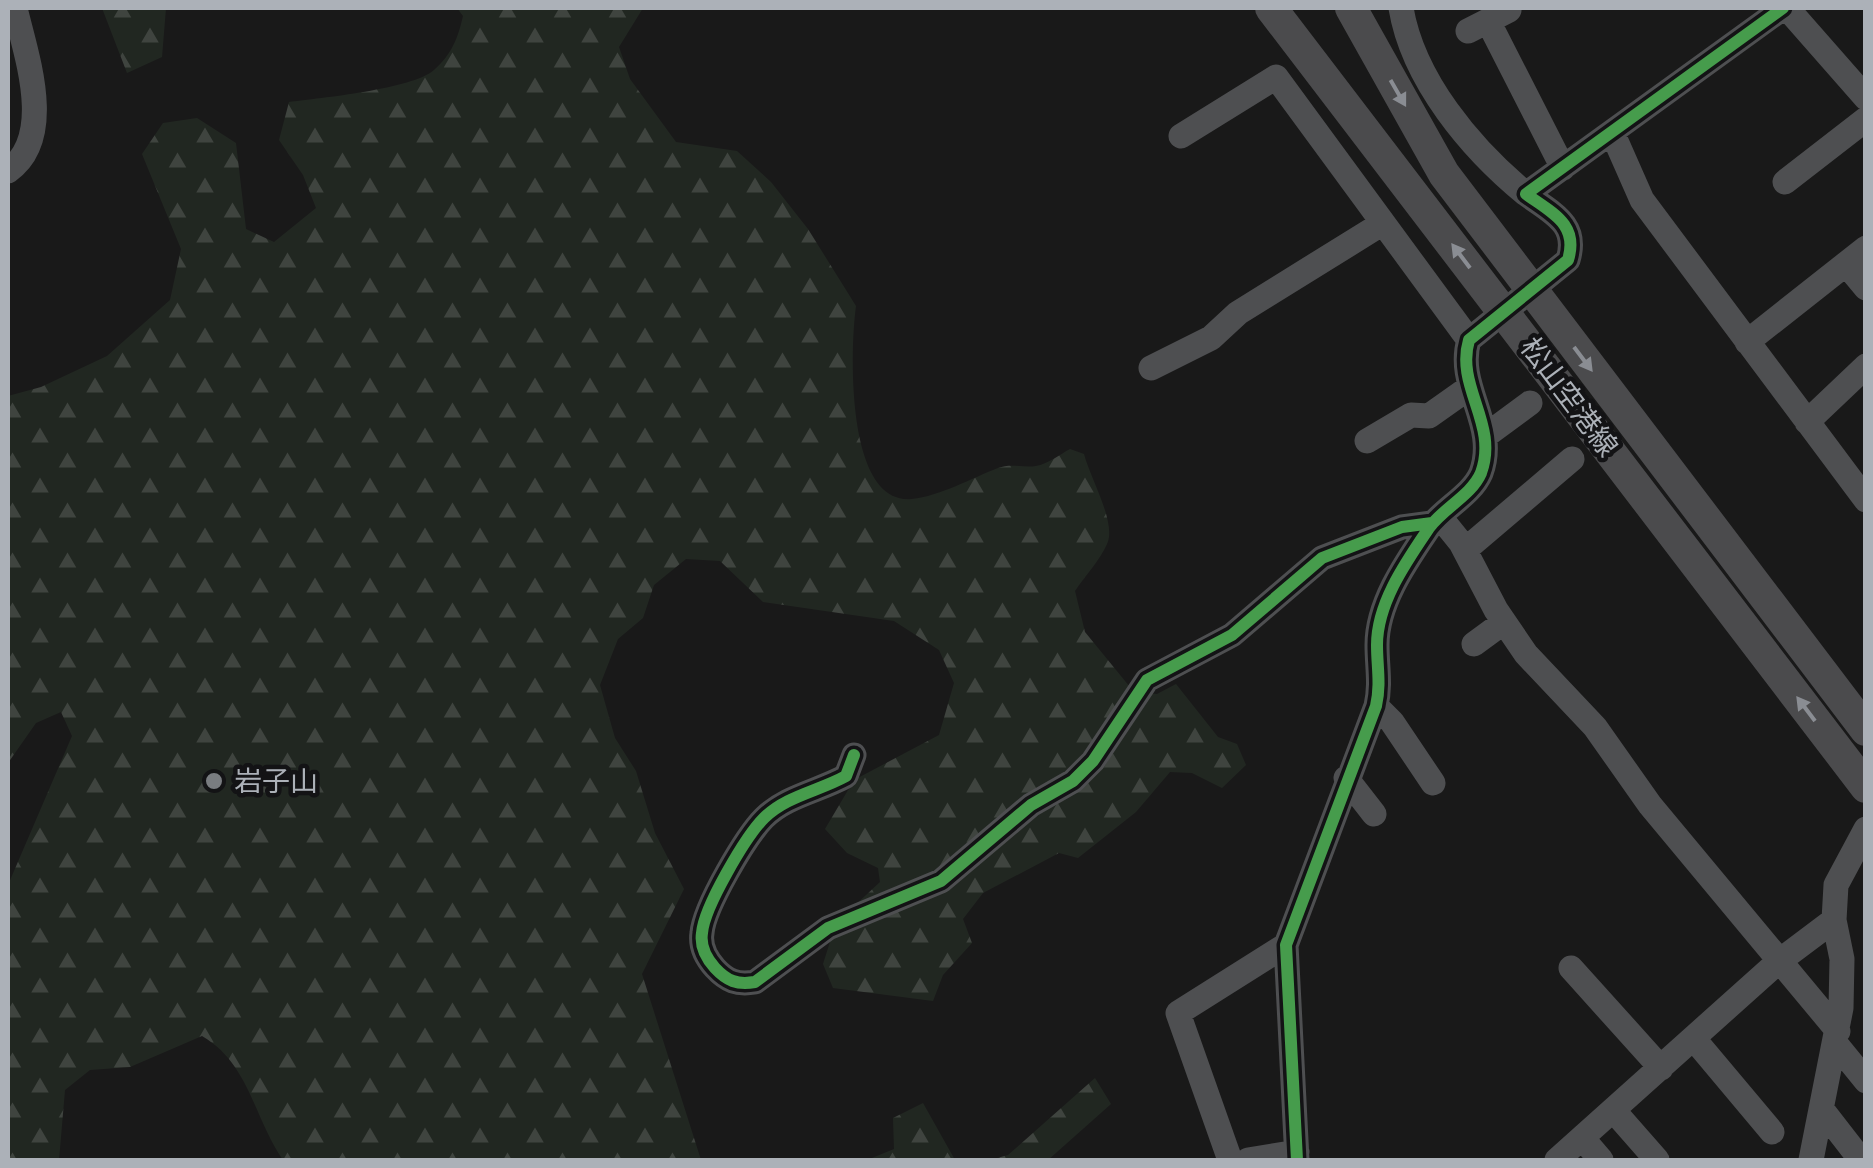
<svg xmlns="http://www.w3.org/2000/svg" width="1873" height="1168" font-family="'Work Sans','Noto Sans JP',sans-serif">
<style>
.forest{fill:url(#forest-firs)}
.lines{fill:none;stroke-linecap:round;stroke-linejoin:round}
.minor{stroke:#4e4f51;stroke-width:25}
.major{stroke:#4b4b4d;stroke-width:32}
.cycleway-casing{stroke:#131315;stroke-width:19}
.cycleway{stroke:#469c4c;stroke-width:12}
.oneway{fill:#8a8d93}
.poi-dot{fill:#797c80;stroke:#131315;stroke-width:4}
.labels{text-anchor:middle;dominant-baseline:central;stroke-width:9;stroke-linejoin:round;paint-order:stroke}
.street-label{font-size:28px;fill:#acb1b8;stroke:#131315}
.poi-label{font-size:28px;fill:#acb1b8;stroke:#131315;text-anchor:start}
</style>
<defs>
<pattern id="forest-firs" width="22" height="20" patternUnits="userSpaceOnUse" patternTransform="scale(2.5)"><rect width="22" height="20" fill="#212721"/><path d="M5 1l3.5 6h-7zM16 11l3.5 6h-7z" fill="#3f443f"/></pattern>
</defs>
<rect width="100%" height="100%" fill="#191919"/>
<path class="forest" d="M 102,8 L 166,8 L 162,57 L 127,73 Z
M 457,8 L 643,8 L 619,47 L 630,79 L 676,142 L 737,151 L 771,182 L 808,229 L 856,306 C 850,348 845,506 912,499 C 940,496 972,478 998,468 C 1011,463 1023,468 1036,466 C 1048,464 1059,455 1070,449 L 1084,454 C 1090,478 1117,523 1107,544 C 1100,560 1085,576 1075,591 L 1085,632 L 1134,692 L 1157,694 L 1176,684 L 1218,737 L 1237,744 L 1246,765 L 1222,788 L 1192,773 L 1170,772 L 1136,812 L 1078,858 L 1059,853 L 983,893 L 963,919 L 972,943 L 943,975 L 933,1001 L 833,988 L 823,964 L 836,923 L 880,882 L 878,868 L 847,853 L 825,829 L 854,780 L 939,735 L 954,683 L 939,650 L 894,621 L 763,602 L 720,561 L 686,559 L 654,585 L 643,618 L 618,639 L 600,685 L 615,738 L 636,771 L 655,833 L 684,889 L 642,974 L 701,1160 L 283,1160 C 254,1118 249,1063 202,1036 L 130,1067 L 90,1070 L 65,1090 L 59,1160 L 8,1160 L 8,885 L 72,736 L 61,712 L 36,723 L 8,763 L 8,396 L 41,387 L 107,356 L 170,300 L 181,249 L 142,154 L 163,123 L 197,118 L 236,143 L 246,229 L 274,242 L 316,208 L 303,175 L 279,140 L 289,102 C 320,98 413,89 434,70 C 452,54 458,38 463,16 Z
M 1095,1078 L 1111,1104 L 1048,1160 L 990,1160 L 1008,1155 Z
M 923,1103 L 955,1160 L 867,1160 L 894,1149 L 893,1118 Z"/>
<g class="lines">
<path class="minor" d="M 1401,8 C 1413,80 1471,149 1526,194
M 1787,8 L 1866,98
M 1488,21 L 1563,168
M 1468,31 L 1509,10
M 1612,132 L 1642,200 L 1866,500
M 1181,136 L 1276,77 L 1469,340
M 8,171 C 56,137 26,55 15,8
M 1785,182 L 1866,119
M 1846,264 L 1866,288
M 1747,342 L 1866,248
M 1151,368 L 1211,338 L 1238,313 L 1383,223
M 1807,422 L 1866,366
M 1488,434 L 1530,403
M 1367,441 L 1411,415 L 1429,416 L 1470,387
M 1440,517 L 1461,543 L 1496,610 L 1526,654 L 1595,727 L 1650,805 L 1838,1031
M 1465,550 L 1572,459
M 1474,644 L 1504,622
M 1376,706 L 1392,722 L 1433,783
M 854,755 L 846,776 C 819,791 786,796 764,818 C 746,836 704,907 702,933 C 700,946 706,958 715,968 C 727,981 737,985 755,982 L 828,928 L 941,881 L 1031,805 L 1073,781 L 1093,761 L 1147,680 L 1232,635 L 1322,558 L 1402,527 L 1432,523
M 1346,778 L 1374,814
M 1571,968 L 1661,1068
M 1694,1039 L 1772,1132
M 1836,1044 L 1866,1081
M 1614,1111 L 1657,1160
M 1823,1111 L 1861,1160
M 1583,1139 L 1601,1160
M 1230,1160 L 1178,1013 L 1286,945
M 1248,1160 L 1297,1152
M 1297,1160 L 1286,945 L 1376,706 C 1381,684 1377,667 1377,645 C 1377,603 1406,562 1429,528 C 1443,508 1471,496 1481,473 C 1499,424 1455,387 1469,340 L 1568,260 C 1579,224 1552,213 1526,194 L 1783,8
M 1557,1160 L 1778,962 L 1834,920
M 1811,1160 L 1841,1008 L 1842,959 L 1834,920 L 1836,885 L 1866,829"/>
<path class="major" d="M 1271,8 L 1866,787
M 1351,8 L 1444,174 L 1866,730"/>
<g class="cycleway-casing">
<path id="cycleway" d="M 854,755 L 846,776 C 819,791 786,796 764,818 C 746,836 704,907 702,933 C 700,946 706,958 715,968 C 727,981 737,985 755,982 L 828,928 L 941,881 L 1031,805 L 1073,781 L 1093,761 L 1147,680 L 1232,635 L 1322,558 L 1402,527 L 1432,523
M 1297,1160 L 1286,945 L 1376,706 C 1381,684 1377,667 1377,645 C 1377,603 1406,562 1429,528 C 1443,508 1471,496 1481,473 C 1499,424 1455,387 1469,340 L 1568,260 C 1579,224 1552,213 1526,194 L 1783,8"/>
</g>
<use href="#cycleway" class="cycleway"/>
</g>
<defs><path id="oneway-solid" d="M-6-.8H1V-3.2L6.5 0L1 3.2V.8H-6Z" transform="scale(2.5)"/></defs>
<g class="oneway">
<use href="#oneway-solid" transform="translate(1398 93) rotate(60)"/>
<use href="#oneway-solid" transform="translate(1461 256) rotate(-127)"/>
<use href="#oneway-solid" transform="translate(1583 359) rotate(53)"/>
<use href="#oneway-solid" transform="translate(1806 709) rotate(-127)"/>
</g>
<circle class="poi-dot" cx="214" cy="781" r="10"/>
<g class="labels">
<g class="street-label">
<text transform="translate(1569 397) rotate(53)">松山空港線</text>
</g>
<g class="poi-label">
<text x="234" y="781">岩子山</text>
</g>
</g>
<rect width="1873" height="1168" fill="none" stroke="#acb1b8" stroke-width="20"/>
</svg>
